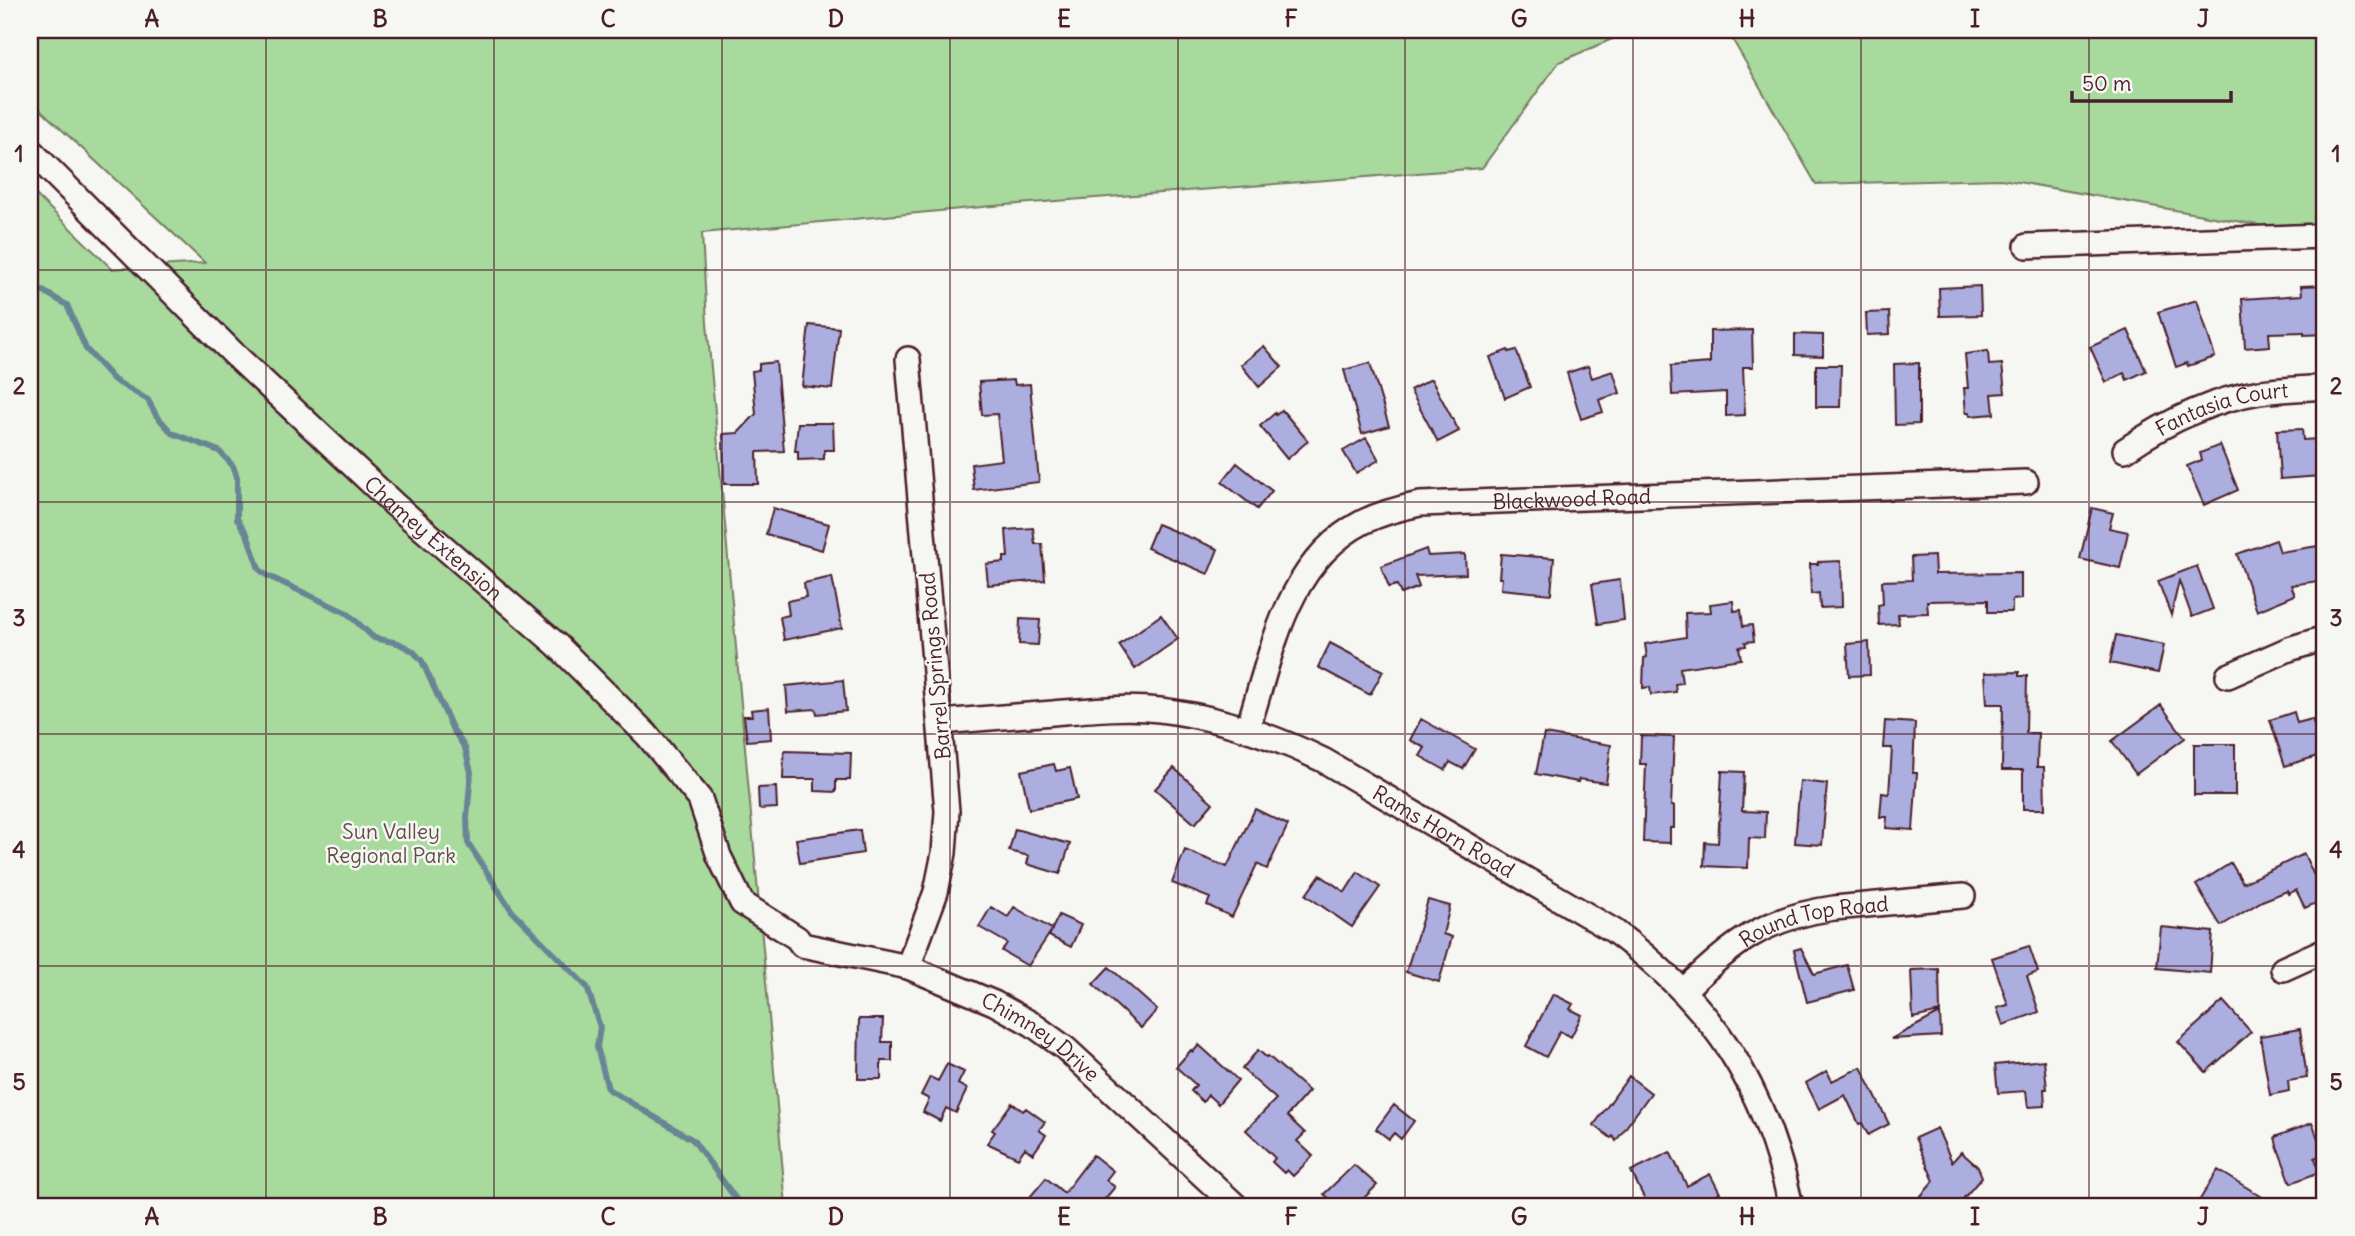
<svg xmlns="http://www.w3.org/2000/svg" width="2355" height="1236" font-family="Delius,sans-serif">
<style>
.green{fill:#a7da9c;stroke:#787c64;stroke-width:2}
.lines{fill:none;stroke-linecap:round;stroke-linejoin:round}
.stream{stroke:#698595;stroke-width:6}
.building{fill:#adaee0;stroke:#4a1f2b;stroke-width:2}
.minor-casing{stroke:#4a1f2b;stroke-width:28}
.minor{stroke:#f6f6f2;stroke-width:23}
.grid{fill:none;stroke:#4a1f2b;stroke-width:2;stroke-opacity:0.55}
.labels{text-anchor:middle;dominant-baseline:central;stroke-width:5;stroke-linejoin:round;paint-order:stroke}
.street-label{font-size:21px;fill:#4a1f2b;stroke:#f6f6f2}
.park-label{font-size:21px;fill:#614e47;stroke:#f6f6f2}
.neatline{fill:none;stroke:#4a1f2b;stroke-width:2.5}
.grid-label{font-size:23px;text-anchor:middle;font-weight:bold;fill:#4a1f2b}
</style>
<rect width="100%" height="100%" fill="#f6f6f2"/>
<filter id="ink" filterUnits="userSpaceOnUse"><feTurbulence type="fractalNoise" baseFrequency=".0143" numOctaves="2"/><feDisplacementMap in="SourceGraphic" scale="14" xChannelSelector="R" yChannelSelector="G"/><feConvolveMatrix kernelMatrix="1 2 1 2 8 2 1 2 1" color-interpolation-filters="sRGB"/></filter>
<g filter="url(#ink)">
<path class="green" d="M 30,30 L 1633,30 L 1559,62 L 1482,168 L 993,206 L 702,233 L 707,323 L 786,1206 L 30,1206 L 30,189 L 112,269 L 205,263 L 30,100 Z
M 1727,30 L 2325,30 L 2325,237 L 2001,179 L 1816,184 Z"/>
<g class="lines">
<path class="stream" d="M 30,289 L 38,288 L 67,305 L 86,349 L 114,380 L 148,400 L 156,415 L 172,433 L 219,451 L 233,466 L 237,477 L 237,519 L 247,534 L 259,569 L 266,575 L 347,613 L 374,638 L 398,643 L 413,651 L 422,661 L 452,728 L 465,748 L 471,772 L 467,818 L 468,843 L 512,911 L 587,987 L 600,1027 L 597,1047 L 608,1089 L 693,1140 L 741,1206"/>
</g>
<path class="building" d="M 2325,285 L 2325,334 L 2304,335 L 2304,332 L 2269,333 L 2270,346 L 2245,348 L 2242,299 L 2302,295 L 2301,286 Z
M 1980,286 L 1981,315 L 1940,316 L 1939,288 Z
M 2197,300 L 2215,357 L 2188,366 L 2187,363 L 2176,367 L 2158,312 Z
M 1889,312 L 1890,334 L 1867,335 L 1866,313 Z
M 809,325 L 839,328 L 832,389 L 802,386 Z
M 1752,330 L 1753,367 L 1743,367 L 1745,415 L 1726,416 L 1726,392 L 1672,395 L 1671,366 L 1710,363 L 1710,331 Z
M 2128,330 L 2146,371 L 2127,380 L 2124,373 L 2106,382 L 2090,347 Z
M 1795,334 L 1823,335 L 1823,356 L 1795,355 Z
M 1264,346 L 1282,367 L 1259,387 L 1241,365 Z
M 1508,350 L 1509,352 L 1516,350 L 1530,387 L 1505,398 L 1490,357 Z
M 1988,351 L 1989,365 L 2002,364 L 2005,393 L 1992,394 L 1994,414 L 1970,416 L 1969,413 L 1966,413 L 1964,388 L 1968,388 L 1965,354 Z
M 776,362 L 784,451 L 757,452 L 758,484 L 724,484 L 723,434 L 738,433 L 756,414 L 752,371 L 759,370 L 759,364 Z
M 1370,363 L 1389,426 L 1362,434 L 1344,370 Z
M 1919,363 L 1919,424 L 1895,425 L 1894,364 Z
M 1816,365 L 1841,365 L 1840,407 L 1816,407 Z
M 1588,366 L 1592,378 L 1613,371 L 1620,393 L 1599,400 L 1603,412 L 1581,419 L 1567,373 Z
M 1431,379 L 1459,431 L 1438,442 L 1410,390 Z
M 1014,380 L 1015,385 L 1030,384 L 1039,482 L 974,490 L 971,464 L 1002,460 L 997,414 L 982,415 L 979,382 Z
M 1282,410 L 1308,441 L 1287,459 L 1260,426 L 1275,413 L 1276,415 Z
M 798,423 L 833,423 L 834,450 L 824,450 L 824,459 L 798,460 L 798,451 L 795,451 Z
M 2302,429 L 2303,440 L 2318,439 L 2321,476 L 2280,479 L 2277,430 Z
M 1366,438 L 1379,460 L 1356,473 L 1343,451 Z
M 2220,445 L 2238,490 L 2204,505 L 2187,466 L 2202,460 L 2200,453 Z
M 1237,463 L 1272,491 L 1257,509 L 1222,482 Z
M 773,508 L 829,524 L 822,550 L 766,534 Z
M 2092,508 L 2113,513 L 2109,528 L 2128,532 L 2120,568 L 2080,559 Z
M 1157,524 L 1218,549 L 1208,574 L 1147,548 Z
M 1033,528 L 1035,544 L 1042,544 L 1045,580 L 988,585 L 986,564 L 1004,562 L 1004,557 L 1008,557 L 1006,530 Z
M 2276,540 L 2280,552 L 2325,545 L 2325,580 L 2291,585 L 2295,595 L 2257,611 L 2237,554 Z
M 1426,549 L 1428,556 L 1465,554 L 1466,574 L 1415,576 L 1419,587 L 1401,594 L 1397,585 L 1389,587 L 1381,566 Z
M 1501,554 L 1554,558 L 1551,594 L 1501,589 L 1502,578 L 1499,578 Z
M 1934,556 L 1935,574 L 2021,573 L 2021,599 L 2012,600 L 2012,612 L 1988,612 L 1988,600 L 1927,601 L 1928,613 L 1898,614 L 1899,624 L 1879,625 L 1878,605 L 1883,604 L 1882,581 L 1912,580 L 1911,557 Z
M 1841,561 L 1842,607 L 1820,608 L 1819,593 L 1811,594 L 1810,564 L 1818,564 L 1818,562 Z
M 2197,566 L 2213,609 L 2192,617 L 2179,581 L 2171,615 L 2158,581 Z
M 832,577 L 842,628 L 784,640 L 780,617 L 789,615 L 787,601 L 806,597 L 804,583 Z
M 1620,580 L 1624,620 L 1598,624 L 1592,584 Z
M 1733,601 L 1734,611 L 1741,610 L 1743,626 L 1752,625 L 1754,641 L 1745,642 L 1746,646 L 1739,647 L 1741,659 L 1680,668 L 1682,683 L 1675,684 L 1676,692 L 1651,695 L 1650,687 L 1643,688 L 1644,658 L 1647,657 L 1645,644 L 1686,637 L 1685,613 L 1711,612 L 1710,604 Z
M 1161,615 L 1178,639 L 1135,669 L 1119,645 Z
M 1020,619 L 1040,620 L 1038,645 L 1019,644 Z
M 2116,635 L 2164,645 L 2158,673 L 2110,663 Z
M 1869,642 L 1870,675 L 1849,676 L 1847,644 Z
M 1330,643 L 1383,671 L 1370,695 L 1318,667 Z
M 2019,672 L 2019,676 L 2027,676 L 2026,733 L 2038,733 L 2037,767 L 2044,767 L 2045,809 L 2023,809 L 2023,770 L 2002,770 L 2003,704 L 1987,704 L 1985,673 Z
M 843,680 L 846,711 L 817,714 L 816,709 L 788,711 L 786,686 Z
M 2161,705 L 2185,738 L 2136,774 L 2112,741 Z
M 769,708 L 771,739 L 747,741 L 744,716 L 752,716 L 751,710 Z
M 2294,712 L 2297,723 L 2312,719 L 2324,754 L 2285,766 L 2270,720 Z
M 1421,719 L 1475,749 L 1463,769 L 1450,762 L 1445,770 L 1420,756 L 1425,748 L 1410,740 Z
M 1885,721 L 1915,723 L 1913,773 L 1917,773 L 1913,830 L 1886,828 L 1887,817 L 1880,817 L 1882,793 L 1889,794 L 1892,748 L 1883,748 Z
M 1544,734 L 1611,745 L 1606,783 L 1579,779 L 1578,782 L 1536,774 Z
M 1641,736 L 1674,737 L 1671,806 L 1674,806 L 1674,828 L 1670,828 L 1670,843 L 1643,842 L 1646,764 L 1640,764 Z
M 2194,744 L 2235,744 L 2235,795 L 2194,795 Z
M 784,751 L 851,753 L 850,780 L 836,780 L 836,792 L 815,791 L 815,779 L 783,779 Z
M 1054,764 L 1056,771 L 1070,768 L 1077,799 L 1029,809 L 1021,771 Z
M 1174,768 L 1213,803 L 1195,824 L 1155,789 Z
M 1722,771 L 1744,772 L 1742,811 L 1766,812 L 1765,839 L 1749,838 L 1748,868 L 1704,866 L 1705,842 L 1718,843 Z
M 1800,781 L 1827,784 L 1822,845 L 1795,843 Z
M 776,787 L 777,808 L 759,809 L 758,788 Z
M 1255,809 L 1288,825 L 1267,869 L 1257,864 L 1232,917 L 1207,905 L 1210,898 L 1172,883 L 1185,850 L 1227,867 Z
M 1015,829 L 1070,844 L 1060,874 L 1027,864 L 1029,856 L 1009,851 Z
M 860,830 L 863,853 L 800,863 L 796,839 Z
M 2304,854 L 2325,899 L 2305,908 L 2296,890 L 2288,894 L 2287,891 L 2262,901 L 2221,926 L 2196,885 L 2231,863 L 2243,883 Z
M 1358,872 L 1380,887 L 1352,927 L 1306,895 L 1320,875 L 1345,892 Z
M 1428,900 L 1450,906 L 1443,934 L 1452,937 L 1439,982 L 1406,972 Z
M 991,907 L 1008,917 L 1014,907 L 1052,929 L 1059,915 L 1081,925 L 1071,947 L 1049,936 L 1052,930 L 1028,966 L 1002,951 L 1007,943 L 979,927 Z
M 2161,927 L 2213,932 L 2210,973 L 2157,968 Z
M 2029,946 L 2038,972 L 2027,976 L 2039,1012 L 2003,1025 L 1997,1008 L 2008,1005 L 1992,958 Z
M 1801,948 L 1814,974 L 1847,965 L 1854,990 L 1807,1002 L 1794,950 Z
M 1109,967 L 1157,1010 L 1141,1028 L 1093,984 Z
M 1939,969 L 1940,1012 L 1913,1018 L 1911,970 Z
M 1553,994 L 1573,1004 L 1570,1009 L 1582,1015 L 1571,1037 L 1560,1031 L 1546,1057 L 1526,1046 Z
M 2223,1001 L 2251,1032 L 2206,1072 L 2178,1042 Z
M 1940,1013 L 1941,1036 L 1891,1039 Z
M 859,1019 L 883,1019 L 882,1042 L 892,1042 L 892,1061 L 881,1061 L 881,1079 L 858,1079 Z
M 2300,1029 L 2307,1078 L 2288,1081 L 2289,1091 L 2270,1095 L 2260,1036 Z
M 1199,1045 L 1238,1080 L 1218,1104 L 1208,1095 L 1203,1102 L 1191,1091 L 1196,1085 L 1176,1067 L 1191,1050 L 1193,1052 Z
M 1258,1050 L 1266,1057 L 1268,1056 L 1309,1091 L 1287,1116 L 1305,1133 L 1297,1141 L 1313,1156 L 1293,1176 L 1287,1170 L 1284,1173 L 1272,1162 L 1275,1158 L 1246,1130 L 1276,1099 L 1242,1069 Z
M 2044,1060 L 2047,1089 L 2044,1089 L 2045,1106 L 2028,1107 L 2026,1091 L 1998,1093 L 1995,1065 Z
M 947,1064 L 964,1072 L 958,1084 L 967,1089 L 956,1113 L 946,1108 L 940,1121 L 923,1112 L 929,1099 L 921,1095 L 930,1077 L 938,1081 Z
M 1861,1067 L 1889,1124 L 1868,1135 L 1862,1123 L 1859,1124 L 1845,1095 L 1819,1109 L 1806,1083 L 1827,1071 L 1832,1081 Z
M 1629,1076 L 1651,1093 L 1616,1141 L 1613,1136 L 1611,1138 L 1594,1125 Z
M 1012,1103 L 1023,1111 L 1026,1108 L 1045,1122 L 1039,1130 L 1046,1135 L 1033,1154 L 1025,1148 L 1018,1158 L 987,1143 L 995,1132 L 992,1130 Z
M 1394,1105 L 1414,1121 L 1401,1139 L 1394,1133 L 1389,1139 L 1376,1129 Z
M 2312,1123 L 2324,1154 L 2315,1158 L 2320,1172 L 2291,1183 L 2277,1146 L 2275,1137 Z
M 1937,1128 L 1952,1162 L 1961,1152 L 1978,1167 L 1982,1177 L 1957,1206 L 1931,1206 L 1920,1197 L 1934,1181 L 1915,1138 Z
M 1670,1152 L 1687,1186 L 1710,1174 L 1720,1193 L 1694,1206 L 1648,1206 L 1631,1171 Z
M 1093,1155 L 1113,1171 L 1106,1180 L 1115,1187 L 1099,1206 L 1039,1206 L 1029,1198 L 1046,1178 L 1064,1193 Z
M 1354,1165 L 1377,1185 L 1356,1206 L 1337,1206 L 1324,1194 Z
M 2218,1170 L 2277,1206 L 2196,1206 Z"/>
<g class="lines">
<g class="minor-casing">
<g id="minor">
<path id="s1" d="M 30,150 L 234,354 L 394,504 L 557,645 L 647,735 L 700,799 L 719,856 L 742,903 L 797,938 L 802,945 L 908,967 L 994,1003 L 1032,1024 L 1065,1048 L 1236,1206"/>
<path d="M 2027,246 L 2325,236"/>
<path id="s2" d="M 2125,450 C 2166,422 2210,400 2260,392 C 2281,389 2304,389 2325,387"/>
<path d="M 2228,676 L 2289,649 L 2325,638"/>
<path id="s3" d="M 940,722 C 978,719 1015,716 1053,713 C 1088,710 1124,706 1160,710 C 1218,717 1271,735 1323,760 L 1614,931 C 1715,1007 1764,1083 1791,1206"/>
<path id="s4" d="M 1248,728 C 1272,653 1286,562 1363,522 C 1381,513 1400,508 1420,504 L 2026,482"/>
<path d="M 908,967 L 936,892 L 944,853 L 947,811 L 908,359"/>
<path d="M 2283,969 L 2325,950"/>
<path id="s5" d="M 1684,990 C 1734,943 1763,918 1834,908 L 1963,896"/>
</g>
</g>
<use href="#minor" class="minor"/>
</g>
</g>
<path class="grid" d="M 266,30 L 266,1206M 494,30 L 494,1206M 722,30 L 722,1206M 950,30 L 950,1206M 1178,30 L 1178,1206M 1405,30 L 1405,1206M 1633,30 L 1633,1206M 1861,30 L 1861,1206M 2089,30 L 2089,1206M 30,270 L 2325,270M 30,502 L 2325,502M 30,734 L 2325,734M 30,966 L 2325,966"/>
<g class="labels">
<g class="street-label">
<text stroke="none"><textPath href="#s2" startOffset="107">Fantasia Court</textPath></text>
<text stroke="none"><textPath href="#s4" startOffset="455">Blackwood Road</textPath></text>
<text stroke="none"><textPath href="#s1" startOffset="560">Chamey Extension</textPath></text>
<text transform="translate(935 666) rotate(-95)">Barrel Springs Road</text>
<text stroke="none"><textPath href="#s3" startOffset="532">Rams Horn Road</textPath></text>
<text stroke="none"><textPath href="#s5" startOffset="152">Round Top Road</textPath></text>
<text stroke="none"><textPath href="#s1" startOffset="1379">Chimney Drive</textPath></text>
</g>
<g class="park-label">
<text x="391" y="831">Sun Valley<tspan x="391" dy="24">Regional Park</tspan></text>
</g>
</g>
<rect width="2355" height="1236" fill="none" stroke="#f6f6f2" stroke-width="77"/>
<path d="M2072 91v10h159v-10" fill="none" stroke="#4a1f2b" stroke-width="3.5"/>
<text x="2082" y="91" font-size="21" fill="#4a1f2b" stroke="#f6f6f2" stroke-width="5" paint-order="stroke">50 m</text>
<rect x="38" y="38" width="2278" height="1160" class="neatline"/>
<g class="grid-label">
<text x="152" y="27">A</text>
<text x="380" y="27">B</text>
<text x="608" y="27">C</text>
<text x="836" y="27">D</text>
<text x="1064" y="27">E</text>
<text x="1291" y="27">F</text>
<text x="1519" y="27">G</text>
<text x="1747" y="27">H</text>
<text x="1975" y="27">I</text>
<text x="2203" y="27">J</text>
<text x="19" y="162">1</text>
<text x="2336" y="162">1</text>
<text x="19" y="394">2</text>
<text x="2336" y="394">2</text>
<text x="19" y="626">3</text>
<text x="2336" y="626">3</text>
<text x="19" y="858">4</text>
<text x="2336" y="858">4</text>
<text x="19" y="1090">5</text>
<text x="2336" y="1090">5</text>
<text x="152" y="1225">A</text>
<text x="380" y="1225">B</text>
<text x="608" y="1225">C</text>
<text x="836" y="1225">D</text>
<text x="1064" y="1225">E</text>
<text x="1291" y="1225">F</text>
<text x="1519" y="1225">G</text>
<text x="1747" y="1225">H</text>
<text x="1975" y="1225">I</text>
<text x="2203" y="1225">J</text>
</g>
</svg>
